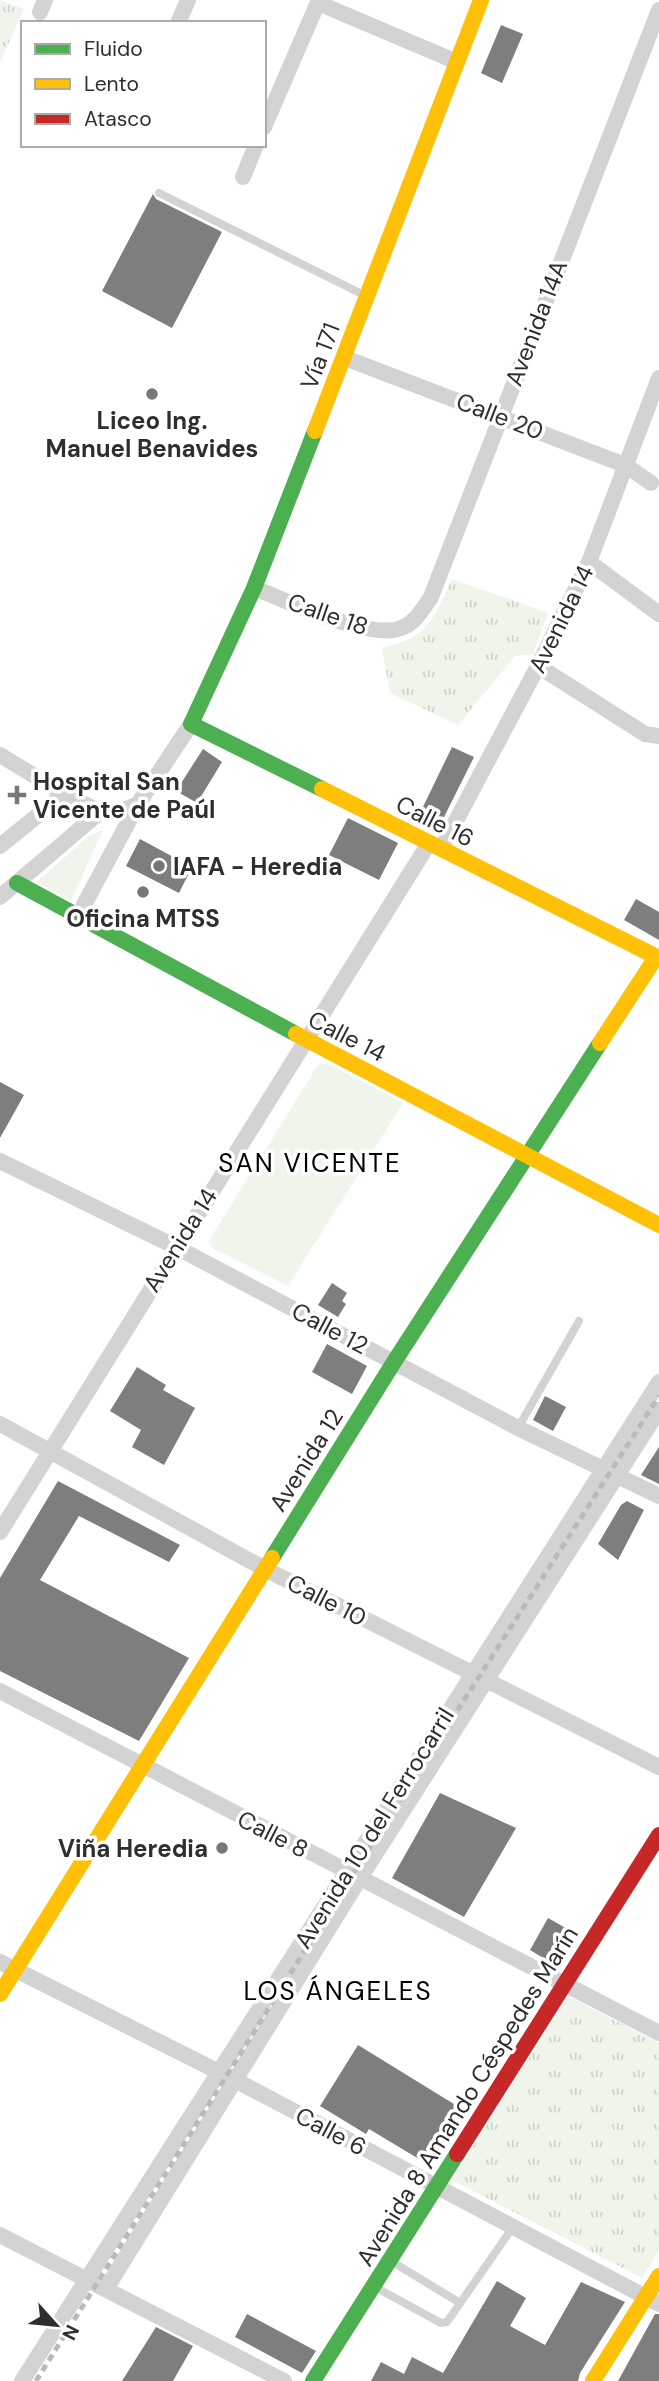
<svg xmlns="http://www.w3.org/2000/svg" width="659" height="2381" font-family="'DM Sans',sans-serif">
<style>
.grass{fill:#f0f5eb}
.park{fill:url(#park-tufts)}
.building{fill:#7e7e7e}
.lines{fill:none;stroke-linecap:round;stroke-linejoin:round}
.lane{stroke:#d3d3d3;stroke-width:8}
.street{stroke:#d3d3d3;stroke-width:16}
.fast{stroke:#4caf50;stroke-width:16}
.slow{stroke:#ffc107;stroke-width:16}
.jam{stroke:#c62828;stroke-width:16}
.rail{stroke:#bababa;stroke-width:5;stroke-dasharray:7 5;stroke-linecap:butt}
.poi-dot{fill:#777;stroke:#fff;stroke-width:2.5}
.labels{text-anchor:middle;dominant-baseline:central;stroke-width:7;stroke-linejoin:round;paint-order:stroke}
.street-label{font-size:24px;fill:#2e2e2e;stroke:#fff}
.poi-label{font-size:24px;font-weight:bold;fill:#2e2e2e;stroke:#fff}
.neighbourhood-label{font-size:26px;letter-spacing:2px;fill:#000;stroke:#fff}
</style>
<defs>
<pattern id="park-tufts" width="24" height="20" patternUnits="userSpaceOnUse" patternTransform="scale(1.75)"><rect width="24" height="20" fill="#f0f5eb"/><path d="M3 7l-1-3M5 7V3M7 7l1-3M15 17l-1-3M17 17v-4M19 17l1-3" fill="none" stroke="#ced2ca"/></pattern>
</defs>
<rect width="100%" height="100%" fill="#fff"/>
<path class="grass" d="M 103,830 L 71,901 L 37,882 L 90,835 Z
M 327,1063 L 403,1103 L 288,1286 L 213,1248 L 208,1242 L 318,1065 Z"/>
<path class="park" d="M 0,0 L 24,9 L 0,62 Z
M 452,579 L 548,613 L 533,654 L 515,656 L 458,725 L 390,693 L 382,648 C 428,638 434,619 452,579 Z
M 568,1996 L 659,2043 L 659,2251 L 642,2278 L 452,2180 Z"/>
<path class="building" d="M 501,25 L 523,34 L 502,83 L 481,73 Z
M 153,194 L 156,199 L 222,232 L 172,328 L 102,291 Z
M 452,747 L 474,757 L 440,825 L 419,815 Z
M 203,749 L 222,762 L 197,803 L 176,791 Z
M 348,818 L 398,843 L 379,880 L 329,855 Z
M 140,839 L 192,867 L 179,893 L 126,866 Z
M 636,899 L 659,912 L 659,940 L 624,920 Z
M 0,1082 L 24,1095 L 0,1138 Z
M 332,1283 L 347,1293 L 342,1301 L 346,1304 L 338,1317 L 318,1305 Z
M 327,1344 L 367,1366 L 352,1394 L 312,1372 Z
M 137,1367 L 166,1385 L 163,1390 L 195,1408 L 164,1465 L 132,1447 L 141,1430 L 110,1411 Z
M 545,1396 L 566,1407 L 553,1431 L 533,1420 Z
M 659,1447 L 659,1484 L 641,1475 Z
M 58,1481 L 180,1545 L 169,1562 L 79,1516 L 40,1580 L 189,1658 L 139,1741 L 0,1671 L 0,1578 Z
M 627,1501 L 644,1510 L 618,1560 L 598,1544 L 621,1505 Z
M 440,1793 L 516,1828 L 464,1917 L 392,1878 Z
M 548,1918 L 578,1935 L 558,1967 L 530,1950 Z
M 358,2045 L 462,2109 L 450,2128 L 455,2131 L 443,2149 L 440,2147 L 429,2165 L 369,2129 L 366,2134 L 320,2106 Z
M 497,2281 L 526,2298 L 510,2326 L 545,2345 L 581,2282 L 625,2302 L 580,2373 L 578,2381 L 371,2381 L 381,2362 L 404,2374 L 412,2357 L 443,2373 Z
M 247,2314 L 316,2351 L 302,2373 L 235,2337 Z
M 655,2314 L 659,2314 L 659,2381 L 618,2381 Z
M 156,2327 L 193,2346 L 173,2381 L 122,2381 Z"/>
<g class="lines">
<path class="lane" d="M 159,193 L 364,295
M 518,1428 L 579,1321
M 391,2261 L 460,2303
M 375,2287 L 441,2323 L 447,2322 L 513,2227"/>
<path class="street" d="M 318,3 L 457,62
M 40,12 L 45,0
M 178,23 L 188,0
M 264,127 L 319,0
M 243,177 L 256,145
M 345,358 L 625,465 L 651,483
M 589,562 L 659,614
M 254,588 C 286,600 371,641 401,628 C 415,623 423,609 431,597 L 659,10
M 538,666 L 645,734 L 659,736
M 0,755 L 64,794 L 100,812 L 117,813 L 138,804
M 0,846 L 64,794
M 441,849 L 538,666 L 589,562 L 659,378
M 0,897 L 100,812
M 78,916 L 138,804 L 191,724
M 0,1161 L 176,1247 L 518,1428 L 659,1496
M 0,1424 L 265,1569 L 659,1767
M 0,1532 L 429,843
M 0,1691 L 659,2033
M 0,1962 L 235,2080 L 659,2304
M 0,2235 L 284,2381
M 106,2289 L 360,1878 L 659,1410
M 22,2381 L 659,1382"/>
<path class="fast" d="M 315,431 L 254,588 L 191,724 L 322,789
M 17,883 L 296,1034
M 272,1558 L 394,1362 L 600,1043
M 313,2381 L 457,2154"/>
<path class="slow" d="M 315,431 L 481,0
M 322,789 L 659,958
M 296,1034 L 659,1225
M 600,1043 L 656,957
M 0,1994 L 272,1558
M 593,2381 L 659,2276"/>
<path class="jam" d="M 457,2154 L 659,1835"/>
<path class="rail" d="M 36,2381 L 352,1875 L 659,1396"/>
</g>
<g class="poi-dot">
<circle cx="152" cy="394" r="7"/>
<path d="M13.5 784.5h7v7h7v7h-7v7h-7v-7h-7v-7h7z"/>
<circle cx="159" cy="866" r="7"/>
<circle cx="143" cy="892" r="7"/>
<circle cx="222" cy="1848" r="7"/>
</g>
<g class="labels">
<g class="street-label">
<text transform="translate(536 323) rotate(-69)">Avenida 14A</text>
<text transform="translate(320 356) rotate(-69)">Vía 171</text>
<text transform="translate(500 416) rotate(21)">Calle 20</text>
<text transform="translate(328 614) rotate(19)">Calle 18</text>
<text transform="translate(561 619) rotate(-64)">Avenida 14</text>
<text transform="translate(435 821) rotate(27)">Calle 16</text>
<text transform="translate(347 1036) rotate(27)">Calle 14</text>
<text transform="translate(180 1240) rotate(-58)">Avenida 14</text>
<text transform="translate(330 1328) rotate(28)">Calle 12</text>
<text transform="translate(306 1460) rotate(-58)">Avenida 12</text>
<text transform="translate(327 1600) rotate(27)">Calle 10</text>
<text transform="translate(374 1828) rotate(-58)">Avenida 10 del Ferrocarril</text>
<text transform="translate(273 1834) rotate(27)">Calle 8</text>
<text transform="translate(467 2096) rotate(-58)">Avenida 8 Amando Céspedes Marín</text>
<text transform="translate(331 2131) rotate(28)">Calle 6</text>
</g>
<g class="poi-label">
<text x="152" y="420">Liceo Ing.<tspan x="152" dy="28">Manuel Benavides</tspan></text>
<text x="33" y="781" text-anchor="start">Hospital San<tspan x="33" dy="28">Vicente de Paúl</tspan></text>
<text x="173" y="866" text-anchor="start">IAFA - Heredia</text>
<text x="143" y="918">Oficina MTSS</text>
<text x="208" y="1848" text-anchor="end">Viña Heredia</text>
</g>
<g class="neighbourhood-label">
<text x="310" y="1163">SAN VICENTE</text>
<text x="338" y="1991">LOS ÁNGELES</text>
</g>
</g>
<rect x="21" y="21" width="245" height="126" fill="#ffffff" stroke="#ababab" stroke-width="2"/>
<rect x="35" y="44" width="35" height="10" fill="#4caf50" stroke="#ababab" stroke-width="2"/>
<text x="84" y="56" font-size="21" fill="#2e2e2e">Fluido</text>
<rect x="35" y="79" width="35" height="10" fill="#ffc107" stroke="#ababab" stroke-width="2"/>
<text x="84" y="91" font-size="21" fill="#2e2e2e">Lento</text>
<rect x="35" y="114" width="35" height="10" fill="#c62828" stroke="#ababab" stroke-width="2"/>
<text x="84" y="126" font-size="21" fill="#2e2e2e">Atasco</text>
<g transform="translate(56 2325) rotate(117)" stroke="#ffffff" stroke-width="5" paint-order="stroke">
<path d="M0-5L12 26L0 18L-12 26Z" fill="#2e2e2e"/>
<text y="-10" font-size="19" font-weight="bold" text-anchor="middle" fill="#2e2e2e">N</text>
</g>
</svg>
